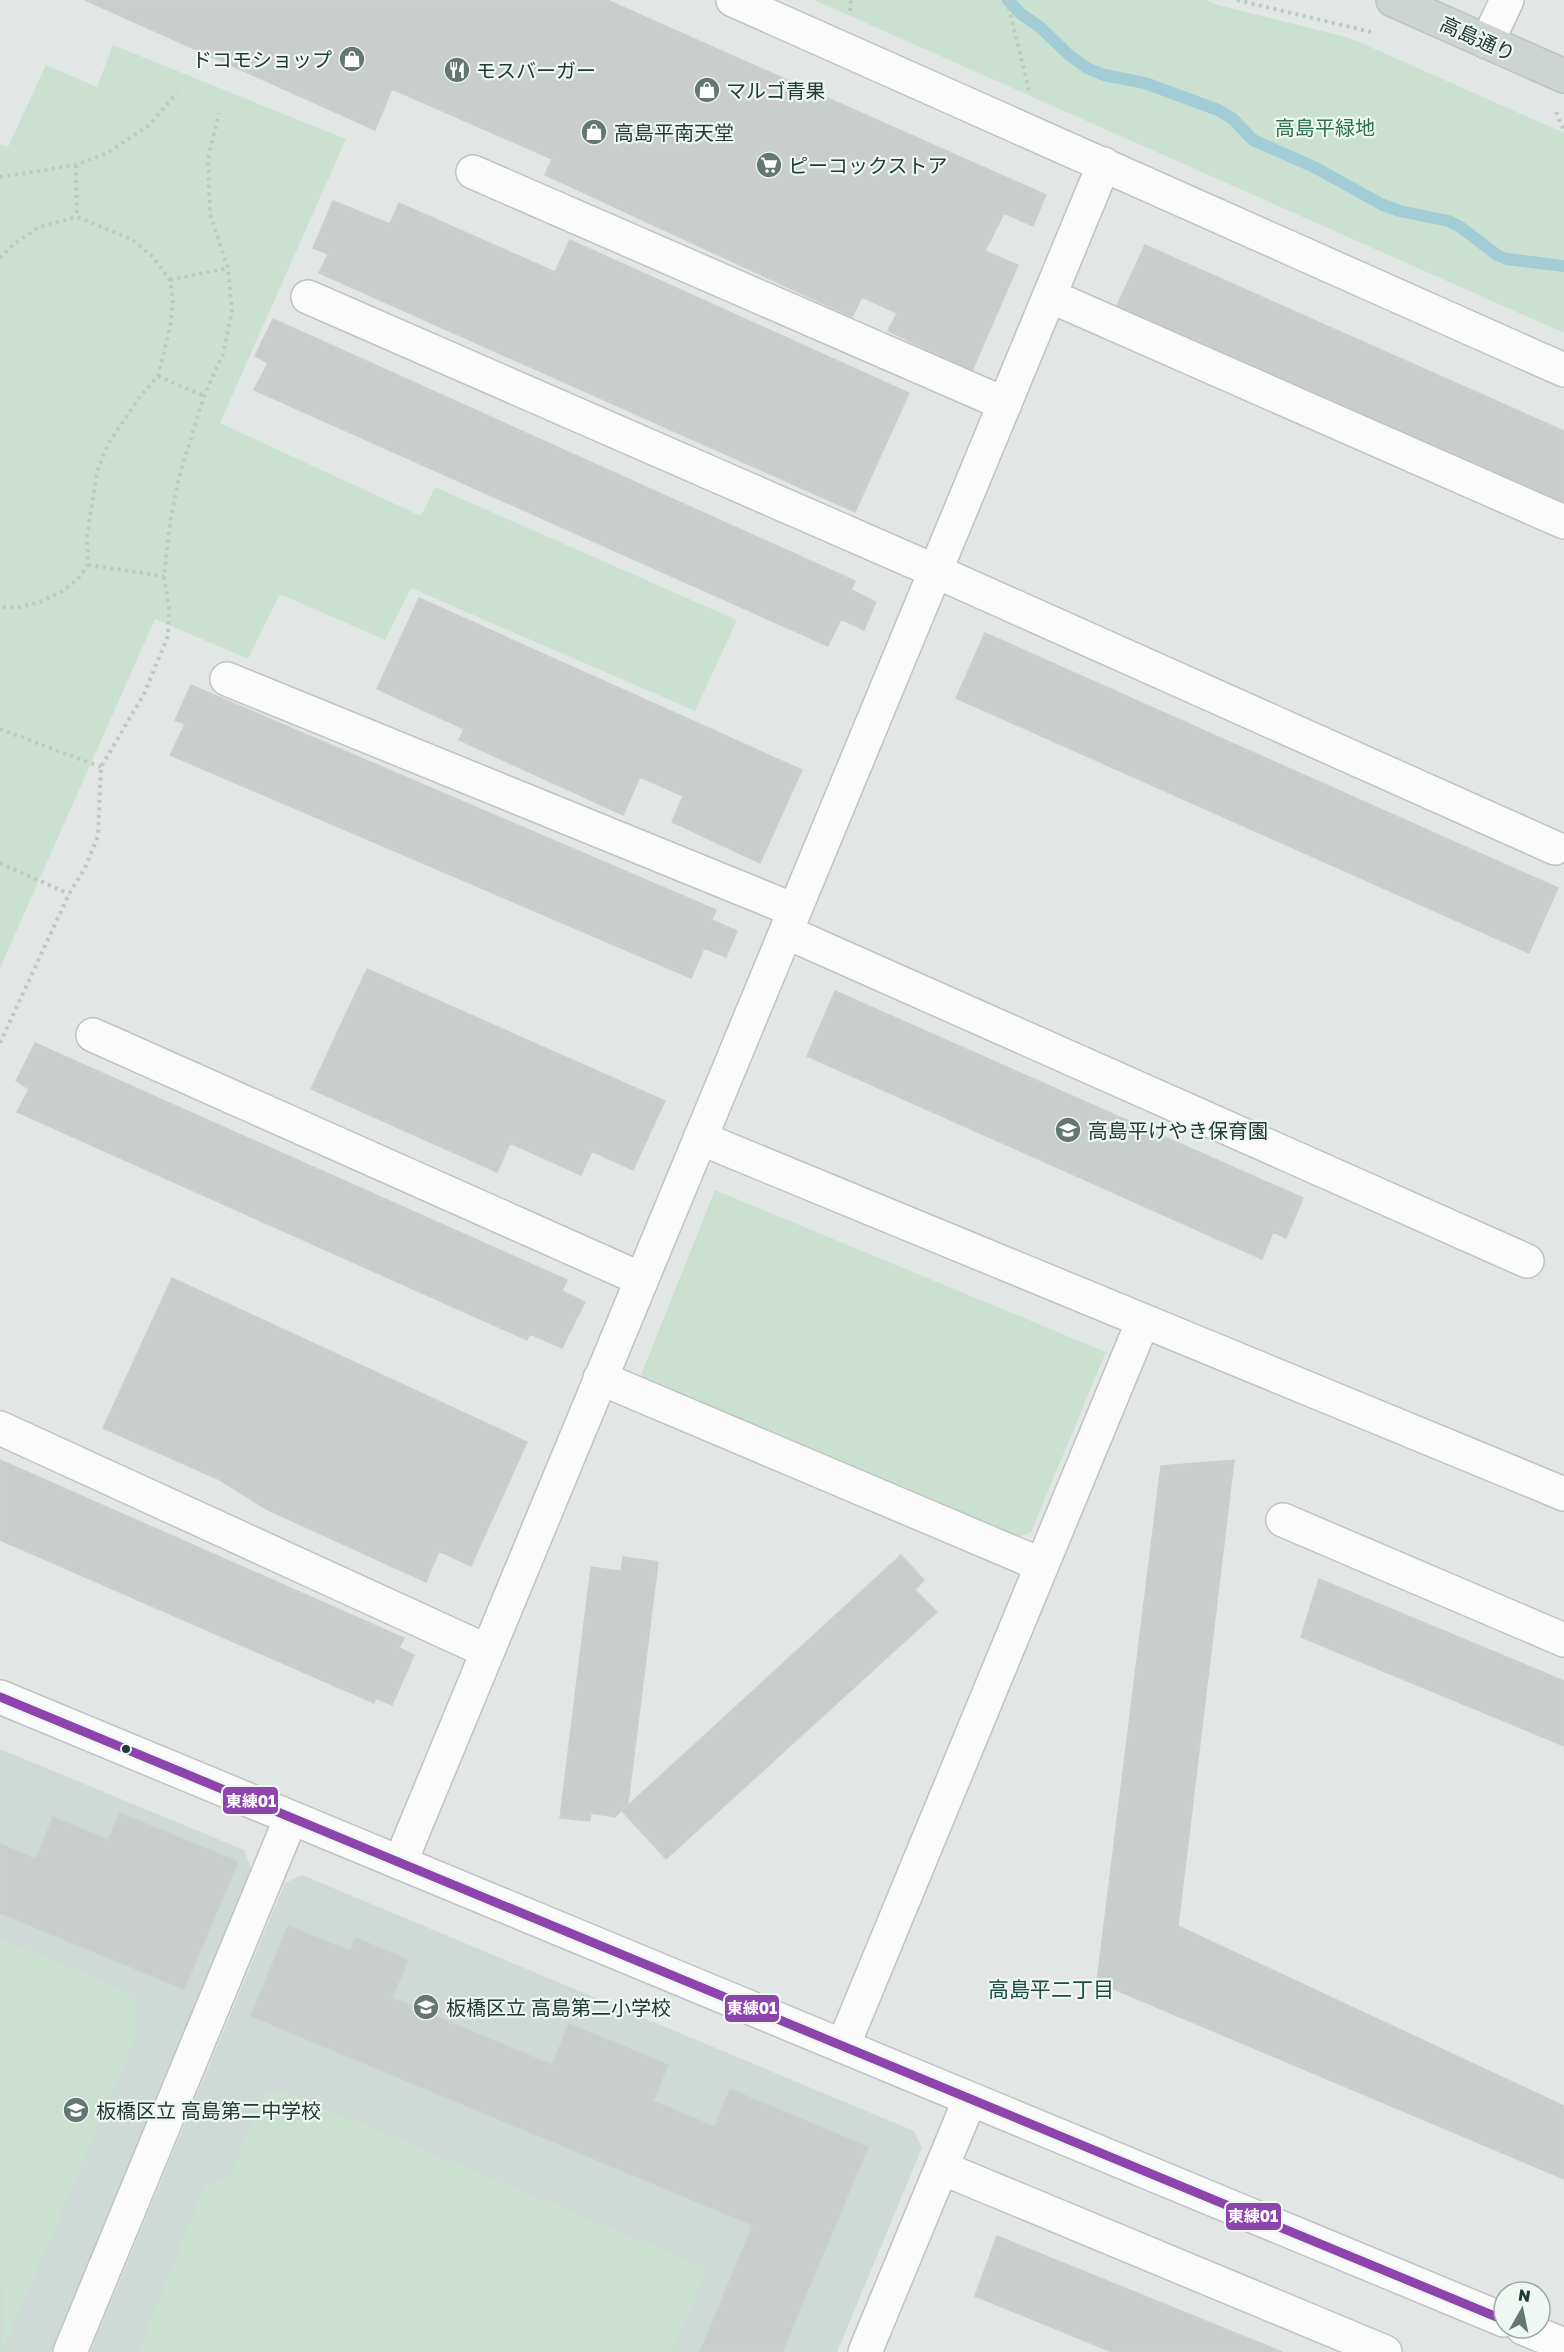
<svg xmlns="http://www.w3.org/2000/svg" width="1564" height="2352" font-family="'Golos Text','Noto Sans JP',sans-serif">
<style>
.built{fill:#cfd9d5}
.green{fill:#cae1d2}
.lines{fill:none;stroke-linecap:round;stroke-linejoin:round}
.stream{stroke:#a2cdd7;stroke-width:12}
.building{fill:#c9cecc;stroke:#cad0ce;stroke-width:1.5}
.minor-casing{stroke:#bfc4c2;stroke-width:36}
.major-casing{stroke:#bbc4c1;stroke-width:36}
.path{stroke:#bfc8c6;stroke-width:4;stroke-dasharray:3 4.5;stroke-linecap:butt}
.minor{stroke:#fbfbfb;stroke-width:33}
.major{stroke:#cdd4d2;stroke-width:33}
.bus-1-casing{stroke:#eff7f3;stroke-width:14}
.bus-1{stroke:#8e44ad;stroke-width:9}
.bus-dot{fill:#203a34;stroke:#eff7f3;stroke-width:2}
.labels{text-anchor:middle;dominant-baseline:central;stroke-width:4.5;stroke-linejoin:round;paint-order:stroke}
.street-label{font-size:20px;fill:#203a34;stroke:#eff7f3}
.poi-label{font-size:20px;fill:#203a34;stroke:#eff7f3;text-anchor:start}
.park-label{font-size:20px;fill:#2a7149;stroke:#eff7f3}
.neighbourhood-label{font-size:21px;fill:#1c4c43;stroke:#eff7f3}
.line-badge{stroke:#eff7f3;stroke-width:2}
.badge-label{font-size:16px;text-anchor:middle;font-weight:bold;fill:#fff}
</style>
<rect width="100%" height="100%" fill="#e2e7e5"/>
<path class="built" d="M 0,1749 L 244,1850 L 252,1869 L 51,2352 L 0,2352 Z
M 302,1875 L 914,2131 L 922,2148 L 837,2352 L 90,2352 L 285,1883 Z"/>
<path class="green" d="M 814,0 L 1206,0 L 1218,5 L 1350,38 L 1564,133 L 1564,333 Z
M 113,45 L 346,139 L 220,423 L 421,516 L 435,487 L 737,620 L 695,711 L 411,588 L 385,640 L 280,594 L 248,659 L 155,619 L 0,968 L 0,144 L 8,147 L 46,65 L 97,87 Z
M 715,1190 L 1106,1352 L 1031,1532 L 1014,1539 L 639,1380 Z
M 0,1938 L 135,1995 L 135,2040 L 2,2352 Z
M 286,2092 L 708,2269 L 672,2352 L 138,2352 L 204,2187 L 230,2176 L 264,2093 Z"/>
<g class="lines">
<path class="stream" d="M 1008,0 L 1021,14 L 1040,27 L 1069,55 L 1087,68 L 1104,75 L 1145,83 L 1218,110 L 1233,119 L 1253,140 L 1314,167 L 1383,205 L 1400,211 L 1448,221 L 1459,226 L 1497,255 L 1507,259 L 1564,266"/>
</g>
<path class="building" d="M 85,0 L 607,0 L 1046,195 L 1033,226 L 1004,213 L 985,251 L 1018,265 L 972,371 L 888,331 L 897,313 L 862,297 L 852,317 L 545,175 L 552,159 L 392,89 L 375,130 Z
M 333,201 L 390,224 L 399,203 L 555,272 L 570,240 L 909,393 L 855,512 L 319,273 L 328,254 L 313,248 Z
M 1145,245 L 1564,431 L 1564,509 L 1115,310 Z
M 273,319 L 855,581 L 851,590 L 876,602 L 864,630 L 841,619 L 828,646 L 254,390 L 268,363 L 255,356 Z
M 419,598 L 802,770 L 760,863 L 672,822 L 683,796 L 640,777 L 623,815 L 459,740 L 464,729 L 377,689 Z
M 985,633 L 1558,888 L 1529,953 L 956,698 Z
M 191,685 L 716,910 L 712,920 L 737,931 L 726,957 L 704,948 L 691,978 L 170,755 L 185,724 L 175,720 Z
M 367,969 L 665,1101 L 633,1170 L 592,1151 L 581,1175 L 510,1143 L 497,1172 L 311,1089 Z
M 835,991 L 1303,1198 L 1286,1238 L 1273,1232 L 1262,1259 L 807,1056 Z
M 35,1043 L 567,1280 L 562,1291 L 585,1302 L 562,1348 L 530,1334 L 527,1340 L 17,1112 L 29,1089 L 16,1081 Z
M 172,1278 L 527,1442 L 471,1566 L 439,1551 L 426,1582 L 266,1509 L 220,1480 L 103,1428 Z
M 0,1460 L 404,1638 L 399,1648 L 414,1655 L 392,1705 L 376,1698 L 374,1703 L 0,1540 Z
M 1234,1460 L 1178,1926 L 1564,2106 L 1564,2179 L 1097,1982 L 1161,1466 Z
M 901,1555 L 924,1580 L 915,1590 L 937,1612 L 666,1859 L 622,1811 Z
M 623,1557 L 658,1562 L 628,1803 L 615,1817 L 591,1813 L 590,1821 L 560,1818 L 591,1567 L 621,1571 Z
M 1319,1579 L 1564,1681 L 1564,1746 L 1301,1637 Z
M 120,1813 L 238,1862 L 184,1989 L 0,1913 L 0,1844 L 36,1859 L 53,1817 L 108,1840 Z
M 288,1926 L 350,1951 L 356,1938 L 408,1960 L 392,1998 L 552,2065 L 569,2024 L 668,2065 L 653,2101 L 715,2127 L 730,2089 L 868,2147 L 782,2352 L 700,2352 L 753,2225 L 251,2016 Z
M 997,2236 L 1282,2352 L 1112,2352 L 975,2296 Z"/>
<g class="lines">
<g class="minor-casing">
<path id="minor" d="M 733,0 L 1564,370
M 1487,42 L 1507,0
M 473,172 L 1005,404
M 1050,296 L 1564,522
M 308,297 L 935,571 L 1555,848
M 227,679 L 794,910
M 786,932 L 1527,1261
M 93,1035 L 641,1279
M 700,1138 L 1564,1494
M 600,1378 L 1042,1565
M 0,1428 L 487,1651
M 1283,1520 L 1564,1640
M 0,1697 L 1504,2320
M 400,1863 L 1104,164
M 843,2046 L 1143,1321
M 942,2168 L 1385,2352
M 1523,2328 L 1564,2345
M 70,2352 L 291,1818
M 865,2352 L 970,2099"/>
</g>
<g class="major-casing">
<path id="major" d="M 1393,0 L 1564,76"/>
</g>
<path class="path" d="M 1007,0 L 1029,90
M 1237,0 L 1371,32
M 850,11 L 851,0
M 1556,112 L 1564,131
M 76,165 L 77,217
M 0,177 L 76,165 L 107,153 L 148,126 L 177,93
M 0,258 L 14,244 L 39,227 L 77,217 L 131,239 L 153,257 L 170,280 L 173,304 L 170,327 L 158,376 L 139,398 L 108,444 L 97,472 L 87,535 L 88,565 L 77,580 L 61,592 L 40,602 L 19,607 L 0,607
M 170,280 L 228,268
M 158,376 L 204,396
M 88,565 L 164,576
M 0,729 L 101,767
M 0,863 L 69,894
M 0,1043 L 69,894 L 85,868 L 98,836 L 101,767 L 144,694 L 168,636 L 169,607 L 164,576 L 170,523 L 179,477 L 204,396 L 223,354 L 232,311 L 228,268 L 210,214 L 208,158 L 219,113"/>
<use href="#minor" class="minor"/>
<use href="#major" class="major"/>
<g class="bus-1-casing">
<path id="bus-1" d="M 0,1697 L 1504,2320"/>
</g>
<use href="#bus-1" class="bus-1"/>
</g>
<defs>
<g id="shop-disc" transform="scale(1.35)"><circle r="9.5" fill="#647772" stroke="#eff7f3"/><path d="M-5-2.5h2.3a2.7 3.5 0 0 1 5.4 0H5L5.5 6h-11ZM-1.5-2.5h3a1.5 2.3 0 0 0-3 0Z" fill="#fff"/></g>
<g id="restaurant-disc" transform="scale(1.35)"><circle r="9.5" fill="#647772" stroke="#eff7f3"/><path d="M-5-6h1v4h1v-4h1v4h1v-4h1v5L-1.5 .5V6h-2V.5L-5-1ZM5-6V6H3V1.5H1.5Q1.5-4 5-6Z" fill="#fff"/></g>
<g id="supermarket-disc" transform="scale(1.35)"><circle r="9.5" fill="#647772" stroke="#eff7f3"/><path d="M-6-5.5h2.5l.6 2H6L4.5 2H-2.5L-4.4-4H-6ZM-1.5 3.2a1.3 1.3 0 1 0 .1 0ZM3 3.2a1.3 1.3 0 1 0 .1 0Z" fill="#fff"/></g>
<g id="school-disc" transform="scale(1.35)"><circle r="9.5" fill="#647772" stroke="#eff7f3"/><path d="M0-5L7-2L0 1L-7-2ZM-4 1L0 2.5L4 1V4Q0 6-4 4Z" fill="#fff"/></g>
</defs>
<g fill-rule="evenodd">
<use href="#shop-disc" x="352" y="59"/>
<use href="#restaurant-disc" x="457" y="70"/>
<use href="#shop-disc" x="707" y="90"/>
<use href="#shop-disc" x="594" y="132"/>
<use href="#supermarket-disc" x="769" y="165"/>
<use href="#school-disc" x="1068" y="1130"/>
<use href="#school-disc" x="426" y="2007"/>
<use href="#school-disc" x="76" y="2110"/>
</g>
<circle class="bus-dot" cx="126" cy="1749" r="5"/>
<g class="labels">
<g class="street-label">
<text transform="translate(1478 38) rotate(24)">高島通り</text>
</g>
<g class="poi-label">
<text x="332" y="59" text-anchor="end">ドコモショップ</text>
<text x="476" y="70">モスバーガー</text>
<text x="726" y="90">マルゴ青果</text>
<text x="614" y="132">高島平南天堂</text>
<text x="788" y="165">ピーコックストア</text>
<text x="1088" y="1130">高島平けやき保育園</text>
<text x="446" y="2007">板橋区立 高島第二小学校</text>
<text x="96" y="2110">板橋区立 高島第二中学校</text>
</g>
<g class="park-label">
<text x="1325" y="127">高島平緑地</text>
</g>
<g class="neighbourhood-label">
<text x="1051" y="1989">高島平二丁目</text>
</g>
</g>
<g class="line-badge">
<rect x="222" y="1786" width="57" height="29" rx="6" fill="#8e44ad"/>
<rect x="724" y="1994" width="56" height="29" rx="6" fill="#8e44ad"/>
<rect x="1225" y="2202" width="57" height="29" rx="6" fill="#8e44ad"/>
</g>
<g class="badge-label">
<text x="251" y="1807">東練01</text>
<text x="752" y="2014">東練01</text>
<text x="1253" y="2222">東練01</text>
</g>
<g transform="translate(1522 2310) rotate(9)"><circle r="28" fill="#eff7f3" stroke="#9caba7" stroke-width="1.5"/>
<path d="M0-4.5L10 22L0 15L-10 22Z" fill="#647772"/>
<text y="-9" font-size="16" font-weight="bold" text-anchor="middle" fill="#203a34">N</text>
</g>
</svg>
